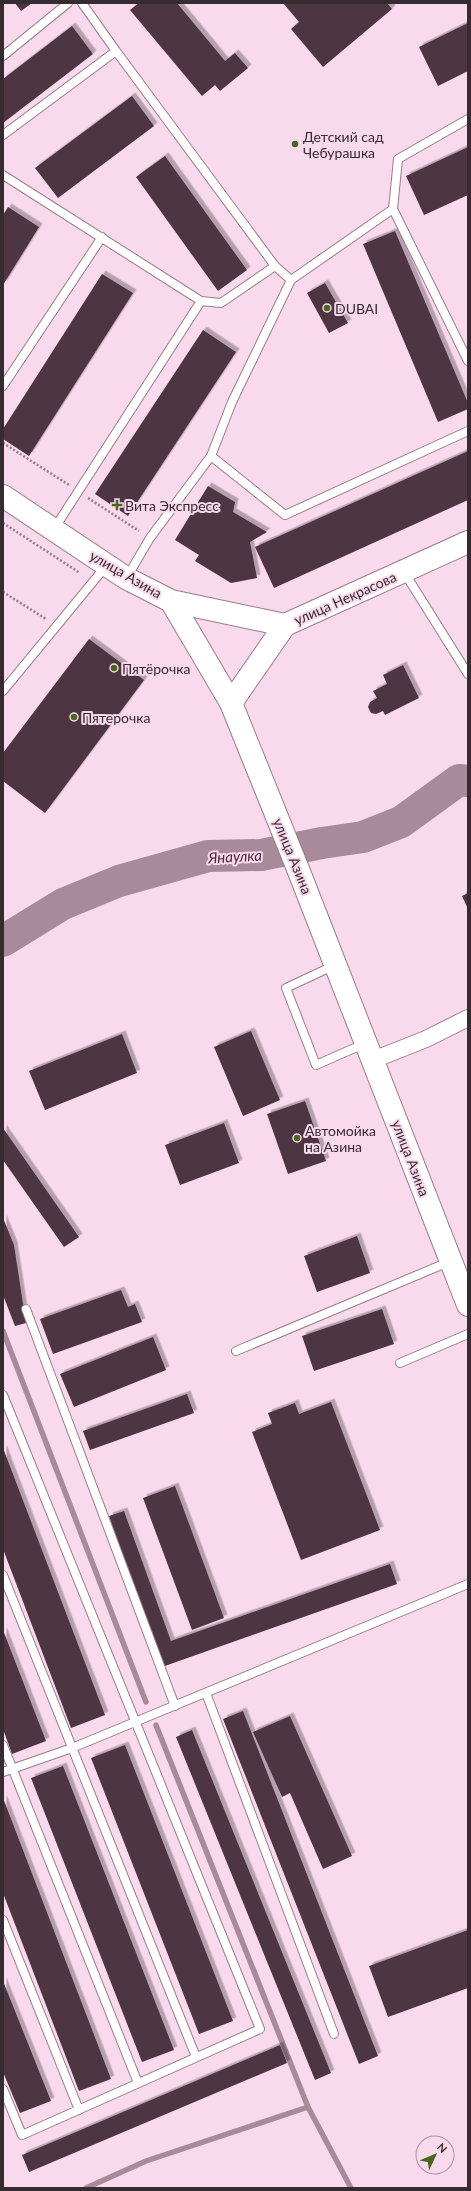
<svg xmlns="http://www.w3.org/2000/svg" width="471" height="2191" font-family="Lato,sans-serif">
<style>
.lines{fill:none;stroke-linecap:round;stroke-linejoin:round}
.stream{stroke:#a88a9b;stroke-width:5.5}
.river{stroke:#a88a9b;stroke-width:32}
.building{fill:#4d3443;filter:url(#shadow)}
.lane-casing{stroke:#987c8c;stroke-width:10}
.street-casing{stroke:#987c8c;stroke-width:18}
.secondary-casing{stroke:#987c8c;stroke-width:24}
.path{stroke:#937f8b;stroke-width:2.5;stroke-dasharray:2 2;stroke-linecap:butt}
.lane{stroke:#fff;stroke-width:8}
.street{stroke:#fff;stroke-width:16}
.secondary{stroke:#fff;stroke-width:22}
.poi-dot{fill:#47671d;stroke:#f9daec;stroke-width:1.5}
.labels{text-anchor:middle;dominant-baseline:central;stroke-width:4;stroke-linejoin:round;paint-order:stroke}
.poi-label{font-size:14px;fill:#362b31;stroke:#f9daec;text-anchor:start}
.street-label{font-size:14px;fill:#362b31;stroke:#f9daec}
.water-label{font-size:15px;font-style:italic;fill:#4e233e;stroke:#f9daec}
</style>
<defs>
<filter id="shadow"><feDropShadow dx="3.5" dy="-3.5" stdDeviation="0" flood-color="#0004"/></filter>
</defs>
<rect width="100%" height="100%" fill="#f9daec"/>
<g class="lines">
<path class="stream" d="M 3,1331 L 146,1702
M 156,1725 L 308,2107 L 351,2188
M 86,2188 L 146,2161 L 308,2107"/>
<path class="river" d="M 3,941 L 63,904 L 119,881 L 208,856 L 261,855 L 322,843 L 363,837 L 401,822 L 459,780 L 468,781"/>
</g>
<path class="building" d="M 15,3 L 32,3 L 21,11 Z
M 139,3 L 177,3 L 225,61 L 235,53 L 248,68 L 220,91 L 215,85 L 202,96 L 130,10 Z
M 283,3 L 387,3 L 392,9 L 323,67 L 291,29 L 299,22 Z
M 468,23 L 468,71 L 438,86 L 419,47 Z
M 72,26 L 93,54 L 3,123 L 3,79 Z
M 132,96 L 154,126 L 58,198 L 35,168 Z
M 468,147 L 468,195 L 424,215 L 406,176 Z
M 165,156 L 247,270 L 218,291 L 136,177 Z
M 8,207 L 39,227 L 3,285 L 3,215 Z
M 395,231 L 468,403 L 468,409 L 438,422 L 363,244 Z
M 102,274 L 133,293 L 29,456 L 3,439 L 3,429 Z
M 325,283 L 348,323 L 329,333 L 307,293 Z
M 203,330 L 236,352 L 128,516 L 95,494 Z
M 468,451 L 468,500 L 274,588 L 255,547 Z
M 208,486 L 235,502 L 233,512 L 267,532 L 250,542 L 257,578 L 231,583 L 195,561 L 199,555 L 175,540 Z
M 89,639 L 144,680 L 45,813 L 3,781 L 3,753 Z
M 403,665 L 419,698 L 385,715 L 383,711 L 376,714 L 371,713 L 368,707 L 370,702 L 377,698 L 373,691 L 387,684 L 383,675 Z
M 468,893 L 468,909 L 462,896 Z
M 251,1031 L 280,1100 L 243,1116 L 214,1047 Z
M 122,1034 L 137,1073 L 45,1110 L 29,1071 Z
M 305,1101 L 326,1161 L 288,1174 L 267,1114 Z
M 224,1123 L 239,1163 L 180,1185 L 165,1145 Z
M 3,1128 L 79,1237 L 64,1247 L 3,1160 Z
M 3,1218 L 14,1245 L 26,1323 L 15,1326 L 3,1295 Z
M 357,1236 L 370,1273 L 317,1292 L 304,1256 Z
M 121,1290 L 128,1307 L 135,1304 L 142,1322 L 53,1354 L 40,1319 Z
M 382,1309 L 394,1344 L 314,1371 L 302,1336 Z
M 153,1337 L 166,1370 L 74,1407 L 60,1374 Z
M 187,1394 L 194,1413 L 90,1450 L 83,1431 Z
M 331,1402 L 380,1530 L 301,1560 L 252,1432 L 272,1424 L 268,1413 L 295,1403 L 299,1414 Z
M 3,1448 L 105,1715 L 71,1728 L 3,1549 Z
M 175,1486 L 224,1618 L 192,1630 L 143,1498 Z
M 124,1511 L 171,1641 L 390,1564 L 397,1584 L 162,1667 L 109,1516 Z
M 3,1630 L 46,1741 L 12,1754 L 3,1729 Z
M 243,1711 L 378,2056 L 359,2064 L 223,1719 Z
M 290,1716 L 352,1856 L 323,1869 L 290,1793 L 282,1797 L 253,1732 Z
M 192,1730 L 331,2073 L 315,2080 L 176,1737 Z
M 125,1745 L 233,2021 L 199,2034 L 91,1758 Z
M 63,1766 L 174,2050 L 142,2062 L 31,1778 Z
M 3,1798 L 111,2079 L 79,2091 L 3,1893 Z
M 468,1930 L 468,1988 L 388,2017 L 369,1966 Z
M 3,1981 L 51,2101 L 20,2113 L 3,2072 Z
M 280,2045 L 287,2063 L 29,2172 L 22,2155 Z"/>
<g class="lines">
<g class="lane-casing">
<path id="lane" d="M 116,51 L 275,266
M 3,56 L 68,3
M 3,135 L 116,51 L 82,3
M 3,175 L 201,301 L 221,303 L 275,266 L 291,280 L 232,402 L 211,456 L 150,538 L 127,577
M 393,209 L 398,159 L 468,119
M 291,280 L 393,209 L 468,361
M 3,386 L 102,237
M 211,456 L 285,515 L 468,431
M 54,529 L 201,301
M 404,572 L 468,674
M 3,691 L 106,566
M 335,965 L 286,988 L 316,1065 L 366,1043
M 26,1309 L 175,1706
M 236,1351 L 451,1261
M 400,1363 L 468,1334
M 3,1395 L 260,2029 L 22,2135 L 3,2089
M 3,1575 L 196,2057
M 206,1693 L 334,2034
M 3,1745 L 138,2083
M 3,1772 L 72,1748 L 468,1584
M 3,1920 L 79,2110"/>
</g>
<g class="street-casing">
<path id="street" d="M 373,1060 L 426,1039 L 468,1018"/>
</g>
<g class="secondary-casing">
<path id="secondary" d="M 3,496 L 126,578 L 171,601 L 231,703 L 298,869 L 468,1305
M 171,601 L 285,625 L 468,542
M 231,703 L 285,625"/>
</g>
<path class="path" d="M 3,443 L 69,485
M 88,498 L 139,531
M 3,523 L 80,573
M 3,592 L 46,619"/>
<use href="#lane" class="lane"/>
<use href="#street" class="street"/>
<use href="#secondary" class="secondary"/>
</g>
<g class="poi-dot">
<circle cx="295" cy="144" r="4"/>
<circle cx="327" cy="308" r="4"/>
<path d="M115 499h4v4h4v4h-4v4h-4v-4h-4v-4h4z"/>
<circle cx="114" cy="668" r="4"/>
<circle cx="74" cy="717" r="4"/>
<circle cx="297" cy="1138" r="4"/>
</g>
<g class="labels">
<g class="poi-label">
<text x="303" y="136">Детский сад<tspan x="303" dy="16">Чебурашка</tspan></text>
<text x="335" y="308">DUBAI</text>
<text x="125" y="505">Вита Экспресс</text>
<text x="122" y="668">Пятёрочка</text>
<text x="82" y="717">Пятерочка</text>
<text x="305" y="1130">Автомойка<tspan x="305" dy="16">на Азина</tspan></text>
</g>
<g class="street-label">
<text transform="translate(126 574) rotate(30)">улица Азина</text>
<text transform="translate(345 598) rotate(-24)">улица Некрасова</text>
<text transform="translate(293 856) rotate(68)">улица Азина</text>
<text transform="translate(411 1158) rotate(69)">улица Азина</text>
</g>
<g class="water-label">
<text transform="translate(235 856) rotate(-3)">Янаулка</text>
</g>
</g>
<rect width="471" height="2191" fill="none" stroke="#362b31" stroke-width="8"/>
<g transform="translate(435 2155) rotate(46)"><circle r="19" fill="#f9daec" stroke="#ab94a1"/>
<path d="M0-3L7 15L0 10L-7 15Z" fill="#47671d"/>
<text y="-6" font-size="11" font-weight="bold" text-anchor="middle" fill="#362b31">N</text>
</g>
</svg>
